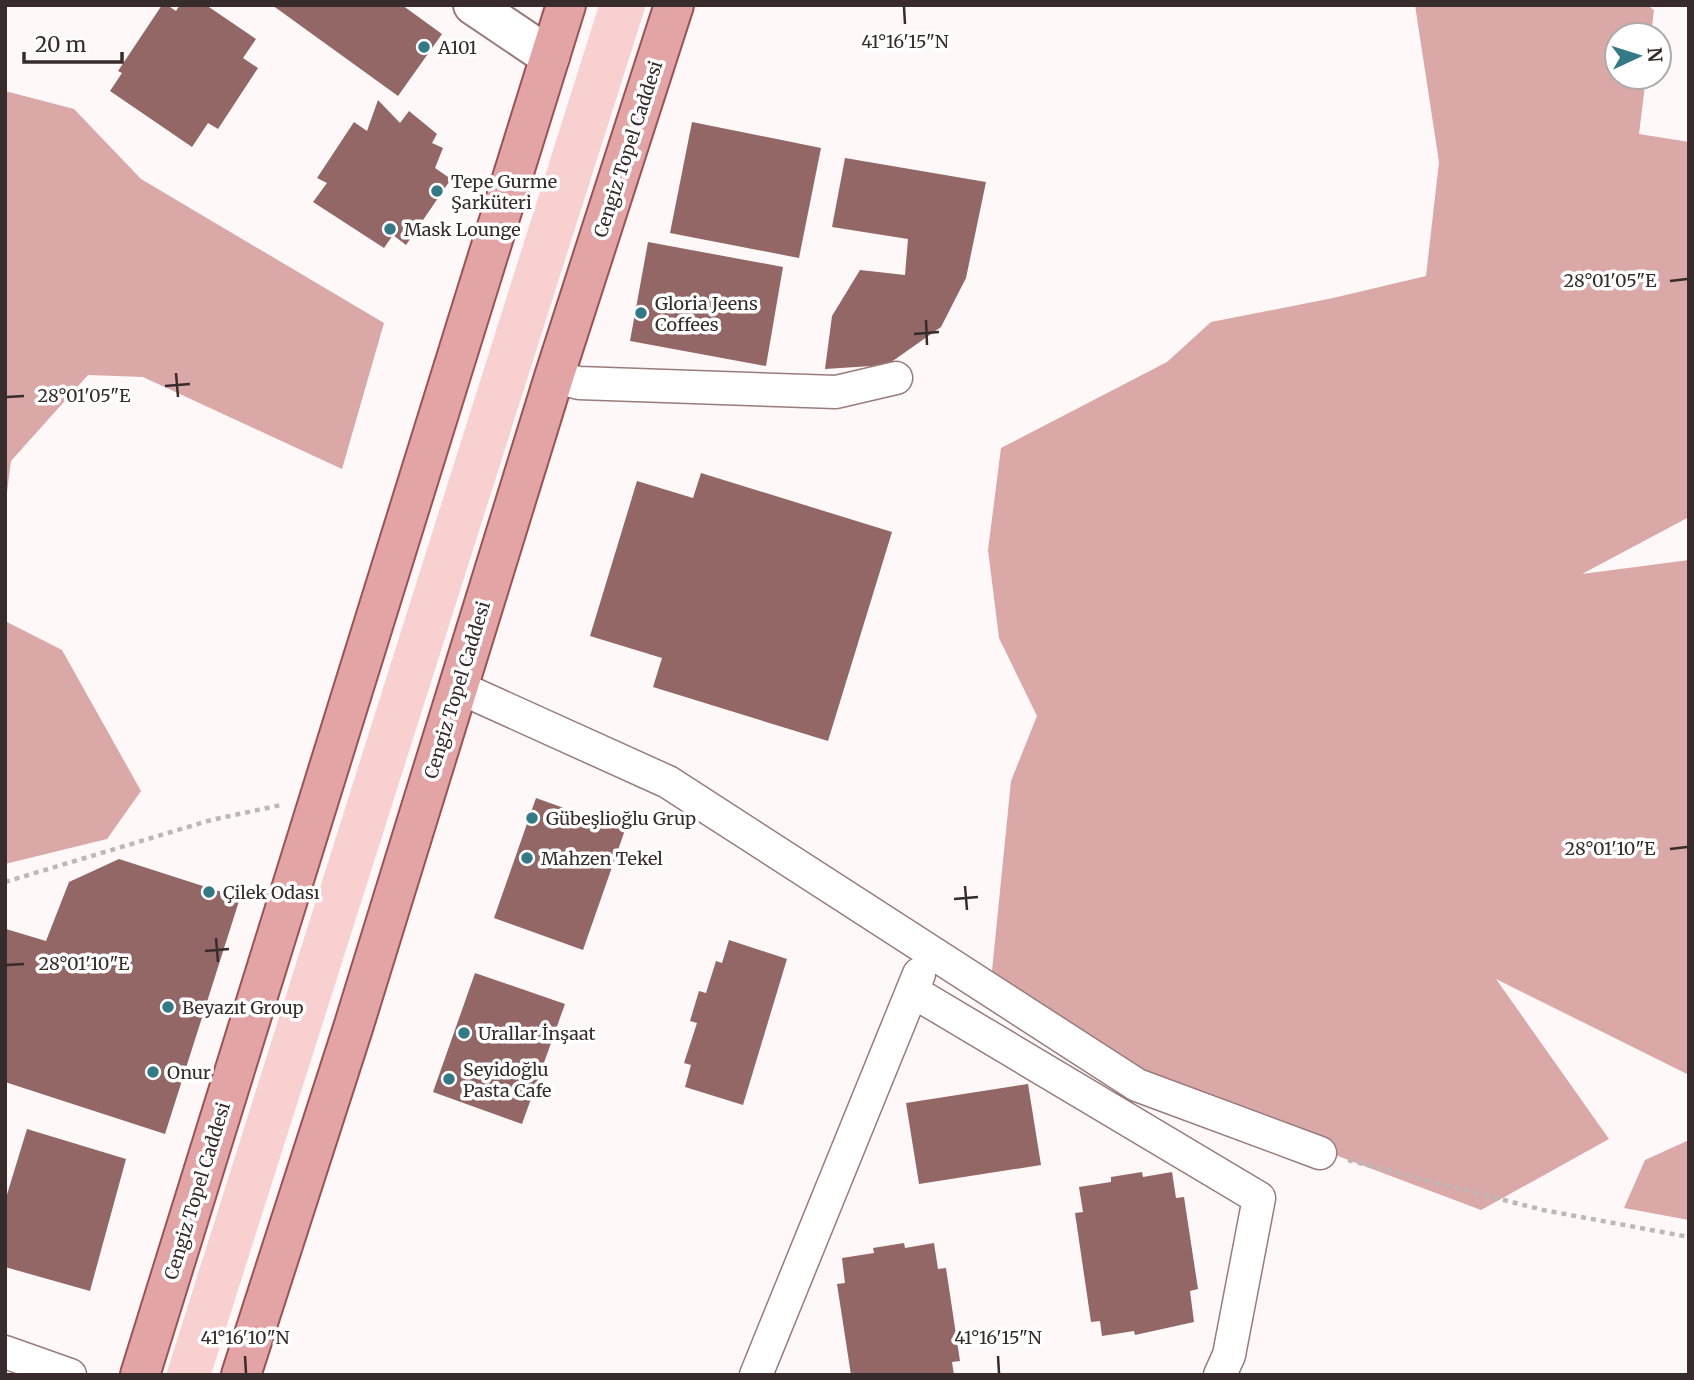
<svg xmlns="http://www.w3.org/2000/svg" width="1694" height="1380" font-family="Merriweather,serif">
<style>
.green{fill:#f7d0cf}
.forest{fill:#d9a8a7}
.building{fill:#926766}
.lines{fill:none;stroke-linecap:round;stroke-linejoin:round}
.minor-casing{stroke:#987c7b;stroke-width:35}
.tertiary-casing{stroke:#987c7b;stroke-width:42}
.primary-casing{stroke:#9b5354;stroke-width:42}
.path{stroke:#bfb6b6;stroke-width:4.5;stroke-dasharray:5 5;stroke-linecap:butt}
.minor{stroke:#fff;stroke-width:32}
.tertiary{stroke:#fff;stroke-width:38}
.primary{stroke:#e3a4a6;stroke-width:38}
.ticks{fill:none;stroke:#372b2b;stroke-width:2.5}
.poi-dot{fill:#337986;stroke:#fff;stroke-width:2.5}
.labels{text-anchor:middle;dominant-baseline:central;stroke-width:7;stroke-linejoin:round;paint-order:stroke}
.poi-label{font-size:18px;fill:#372b2b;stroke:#fff;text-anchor:start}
.street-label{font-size:18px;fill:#372b2b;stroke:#fff}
.ticks-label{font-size:18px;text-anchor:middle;fill:#372b2b;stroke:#fff;stroke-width:7;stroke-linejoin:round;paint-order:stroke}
</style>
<rect width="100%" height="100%" fill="#fff8f8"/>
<path class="green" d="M 599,5 L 646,5 L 211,1375 L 166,1375 Z"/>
<path class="forest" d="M 1415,5 L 1647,5 L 1654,10 L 1651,35 L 1617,35 L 1617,77 L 1646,77 L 1639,134 L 1689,142 L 1689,517 L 1582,574 L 1689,560 L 1689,1075 L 1496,979 L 1609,1139 L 1481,1210 L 1139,1081 L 992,971 L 1011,781 L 1037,716 L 999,638 L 988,550 L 1001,448 L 1167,362 L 1211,322 L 1333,298 L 1426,276 L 1439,162 Z
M 5,91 L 74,109 L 141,179 L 384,323 L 342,469 L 143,377 L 88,375 L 11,461 L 5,508 Z
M 5,621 L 62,650 L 141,791 L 107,839 L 5,864 Z
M 1689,1140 L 1689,1220 L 1624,1208 L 1645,1160 Z"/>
<path class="building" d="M 162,5 L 167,5 L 176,11 L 180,5 L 206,5 L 256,39 L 243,58 L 258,68 L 218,129 L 208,123 L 192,147 L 110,91 L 122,73 L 118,71 Z
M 272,5 L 402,5 L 442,34 L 398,96 Z
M 378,100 L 400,123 L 409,111 L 437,134 L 432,143 L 443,148 L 435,168 L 451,179 L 406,245 L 393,235 L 384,248 L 313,202 L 327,183 L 317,178 L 354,122 L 367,131 Z
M 692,122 L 821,148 L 799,258 L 670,233 Z
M 845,158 L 986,182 L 966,278 L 941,327 L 887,365 L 825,369 L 832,316 L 860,270 L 905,275 L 908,239 L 832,227 Z
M 648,242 L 783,267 L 766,366 L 630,341 Z
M 701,473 L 892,532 L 828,741 L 653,687 L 662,658 L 590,636 L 637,481 L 693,498 Z
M 536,798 L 625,830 L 583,950 L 494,918 Z
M 119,859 L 240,898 L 165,1134 L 5,1082 L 6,929 L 46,941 L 69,882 Z
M 729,940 L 787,959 L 743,1105 L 685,1087 L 691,1065 L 684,1063 L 697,1023 L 690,1021 L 699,991 L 706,993 L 716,961 L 722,963 Z
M 475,973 L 565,1004 L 522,1124 L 433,1092 Z
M 1028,1084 L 1041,1165 L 919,1184 L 906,1103 Z
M 27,1129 L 126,1159 L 90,1291 L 5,1267 L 5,1201 Z
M 1142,1172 L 1143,1177 L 1172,1172 L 1176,1198 L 1184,1197 L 1198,1289 L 1190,1291 L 1194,1322 L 1135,1335 L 1134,1331 L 1102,1336 L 1100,1321 L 1091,1322 L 1075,1213 L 1083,1212 L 1079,1187 L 1111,1182 L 1111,1177 Z
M 904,1243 L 905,1248 L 934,1243 L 938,1269 L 946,1268 L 960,1361 L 952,1362 L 954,1375 L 851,1375 L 837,1284 L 845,1283 L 842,1258 L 874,1253 L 873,1248 Z"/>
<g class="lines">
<g class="minor-casing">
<path id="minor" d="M 554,377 L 579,383 L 836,392 L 896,378
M 458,687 L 668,782 L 1137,1085 L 1320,1153
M 912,991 L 1259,1198 L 1229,1355 L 1220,1375
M 5,1352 L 70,1375
M 756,1375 L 919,974"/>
</g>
<g class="tertiary-casing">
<path id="tertiary" d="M 473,5 L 550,57"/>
</g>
<g class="primary-casing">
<path id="primary" d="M 140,1375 L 566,5
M 241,1375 L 353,1028 L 554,377 L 674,5"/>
</g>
<path class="path" d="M 5,882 L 211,820 L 281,805
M 1348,1160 L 1543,1210 L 1689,1237"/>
<use href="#minor" class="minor"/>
<use href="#tertiary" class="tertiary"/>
<use href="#primary" class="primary"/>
</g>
<path class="ticks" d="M 904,7 L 905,24M 1670,281 L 1687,279M 926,320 L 927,345M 914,334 L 939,332M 176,373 L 178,397M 165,386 L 190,384M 7,397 L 24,396M 1670,849 L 1687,847M 965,886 L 967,910M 954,899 L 978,897M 216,938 L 218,962M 205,951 L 229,949M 7,965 L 24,964M 245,1356 L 246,1373M 998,1356 L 999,1373"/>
<g class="poi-dot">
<circle cx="424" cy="47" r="7"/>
<circle cx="437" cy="191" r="7"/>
<circle cx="390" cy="229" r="7"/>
<circle cx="641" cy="313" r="7"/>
<circle cx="532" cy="818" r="7"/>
<circle cx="527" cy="858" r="7"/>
<circle cx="209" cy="892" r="7"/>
<circle cx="168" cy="1007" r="7"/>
<circle cx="464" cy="1033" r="7"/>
<circle cx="153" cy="1072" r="7"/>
<circle cx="449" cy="1079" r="7"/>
</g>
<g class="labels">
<g class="poi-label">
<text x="438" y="47">A101</text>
<text x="451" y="181">Tepe Gurme<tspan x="451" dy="21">Şarküteri</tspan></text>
<text x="404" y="229">Mask Lounge</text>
<text x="655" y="303">Gloria Jeens<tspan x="655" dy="21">Coffees</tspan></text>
<text x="546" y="818">Gübeşlioğlu Grup</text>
<text x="541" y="858">Mahzen Tekel</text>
<text x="223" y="892">Çilek Odası</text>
<text x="182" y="1007">Beyazıt Group</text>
<text x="478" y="1033">Urallar İnşaat</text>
<text x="463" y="1069">Seyidoğlu<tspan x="463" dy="21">Pasta Cafe</tspan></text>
<text x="167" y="1072">Onur</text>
</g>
<g class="street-label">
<text transform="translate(628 149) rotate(-72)">Cengiz Topel Caddesi</text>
<text transform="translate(457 690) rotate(-73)">Cengiz Topel Caddesi</text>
<text transform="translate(197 1191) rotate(-73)">Cengiz Topel Caddesi</text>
</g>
</g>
<g class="ticks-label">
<text x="905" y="48">41°16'15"N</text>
<text x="1610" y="287">28°01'05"E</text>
<text x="84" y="402">28°01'05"E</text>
<text x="1610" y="855">28°01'10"E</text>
<text x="84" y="970">28°01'10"E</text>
<text x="245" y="1344">41°16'10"N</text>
<text x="998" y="1344">41°16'15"N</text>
</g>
<rect width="1694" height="1380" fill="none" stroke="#372b2b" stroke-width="14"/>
<g transform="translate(1638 56) rotate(86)"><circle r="33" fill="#ffffff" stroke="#afaaaa" stroke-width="2"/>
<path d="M0-5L12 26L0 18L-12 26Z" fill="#337986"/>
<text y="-10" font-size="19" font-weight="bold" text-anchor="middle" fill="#372b2b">N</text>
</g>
<path d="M24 52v10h98v-10" fill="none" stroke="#372b2b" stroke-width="3.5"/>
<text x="35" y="52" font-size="21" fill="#372b2b" stroke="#ffffff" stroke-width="5" paint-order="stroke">20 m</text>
</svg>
